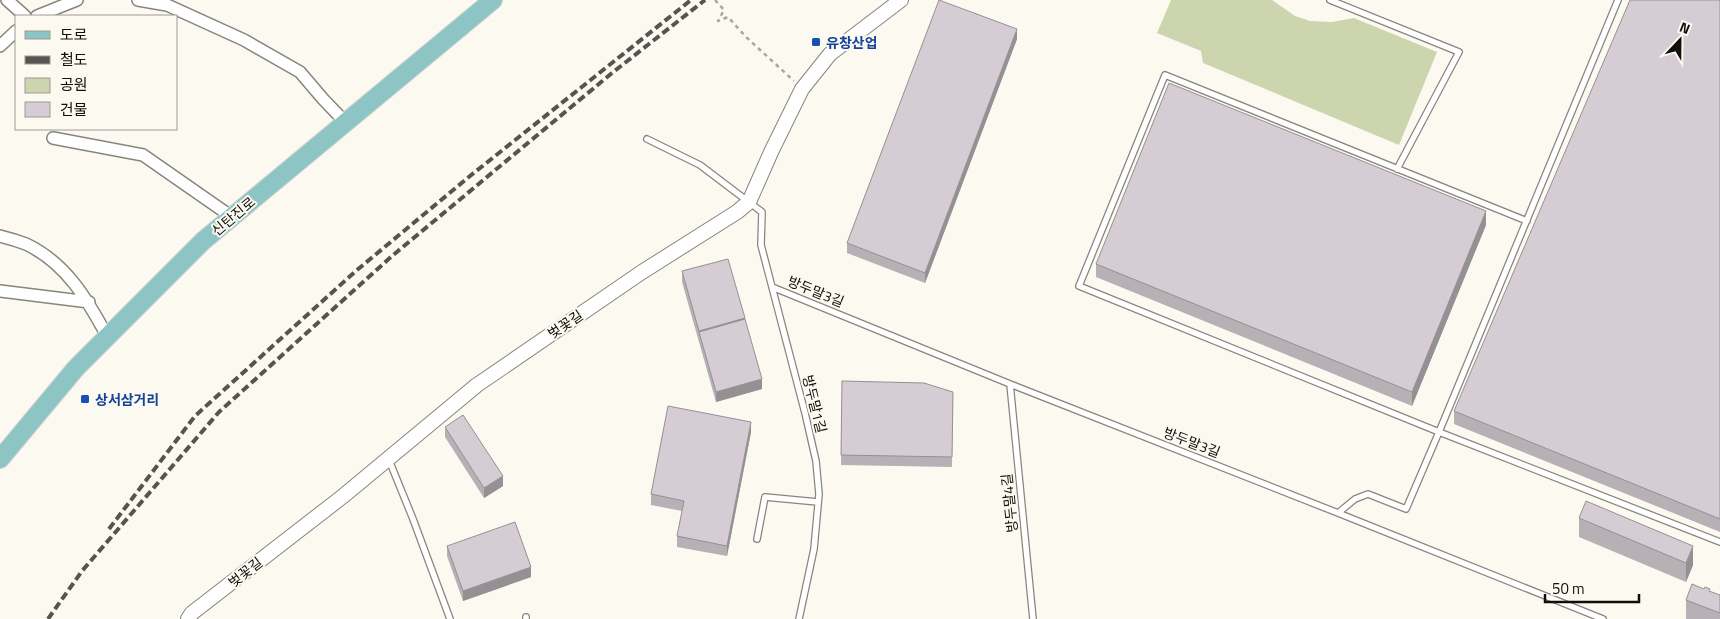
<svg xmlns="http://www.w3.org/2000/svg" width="1720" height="619" font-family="'Titillium Web','Noto Sans KR',sans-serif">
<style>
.green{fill:#cdd5af}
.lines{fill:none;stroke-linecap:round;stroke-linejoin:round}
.service-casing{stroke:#87857e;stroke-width:8}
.minor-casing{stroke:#87857e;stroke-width:14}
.tertiary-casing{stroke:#87857e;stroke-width:16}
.primary-casing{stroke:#d4d4d3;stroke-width:20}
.path{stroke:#a9a7a0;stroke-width:2.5;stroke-dasharray:4 4;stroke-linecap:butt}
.service{stroke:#fff;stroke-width:5.5}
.minor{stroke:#fff;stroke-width:11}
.tertiary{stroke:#fff;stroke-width:14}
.primary{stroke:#8dc5c5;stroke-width:18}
.rail{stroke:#565450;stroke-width:4;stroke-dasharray:8 4;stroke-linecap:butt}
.wall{fill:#b7b0b5}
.shaded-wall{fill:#959094}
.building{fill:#d5cdd3;stroke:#959094}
.transit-dot{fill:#1a4fb4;stroke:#fbf9f0;stroke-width:2}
.labels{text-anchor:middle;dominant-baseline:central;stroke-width:4;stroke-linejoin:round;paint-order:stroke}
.transit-label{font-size:14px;font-weight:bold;fill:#164399;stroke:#fbf9f0;text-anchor:start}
.street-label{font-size:14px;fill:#100f0c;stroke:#fbf9f0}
</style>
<rect width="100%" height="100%" fill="#fbf9f0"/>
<path class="green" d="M 1171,0 L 1272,0 L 1295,16 L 1310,21 L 1332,22 L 1354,18 L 1437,52 L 1399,145 L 1203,63 L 1201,51 L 1157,33 Z"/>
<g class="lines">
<g class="service-casing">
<path id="service" d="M 1330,0 L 1459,52 L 1397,169
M 1618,0 L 1439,432 L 1720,542
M 647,139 L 700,165 L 762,212 L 761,245 L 805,413 L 816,461 L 819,494 L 814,549 L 799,619
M 772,287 L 1010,384 L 1338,513 L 1603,619
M 1010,384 L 1033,619
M 389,460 L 413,519 L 450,619
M 1338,513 L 1355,499 L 1368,494 L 1406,509 L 1439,432 L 1079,286 L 1165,75 L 1527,221
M 757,539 L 765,497 L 818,502
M 526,619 L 526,617"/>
</g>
<g class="minor-casing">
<path id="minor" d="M 7,0 L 25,16
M 138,0 L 167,5 L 244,40 L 300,72 L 323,99 L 346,123
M 37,16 L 77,0
M 0,46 L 16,31
M 53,138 L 143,155 L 232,217
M 0,236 C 8,238 18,241 26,244 C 66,263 87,299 107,336
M 0,291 L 89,302"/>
</g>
<g class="tertiary-casing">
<path id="tertiary" d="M 188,619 L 192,613 L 342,497 L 477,385 L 642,272 L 737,212 L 749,202 L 772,150 L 802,89 L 830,54 L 901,0"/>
</g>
<g class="primary-casing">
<path id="primary" d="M 0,459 L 76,368 L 203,241 L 493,0"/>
</g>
<path class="path" d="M 715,0 L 724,10 L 718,21 L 728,17 L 746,37 L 794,81"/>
<use href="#service" class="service"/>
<use href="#minor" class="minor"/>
<use href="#tertiary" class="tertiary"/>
<use href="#primary" class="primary"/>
<path class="rail" d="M 109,529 L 195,416 L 357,270 L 470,176 L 691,0
M 48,619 L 82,571 L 219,412 L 392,256 L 612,73 L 705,0"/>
</g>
<path class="wall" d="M 1720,0 L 1720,532 L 1454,424 L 1454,411 Z
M 1017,39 L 925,283 L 847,253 L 847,243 Z
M 1486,225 L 1412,406 L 1096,277 L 1096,264 Z
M 682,271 L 745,320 L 762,389 L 716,402 L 682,282 Z
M 842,381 L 953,392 L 952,467 L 841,465 Z
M 445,427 L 503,486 L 484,498 L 445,437 Z
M 751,432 L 727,556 L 677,547 L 677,536 L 682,511 L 651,505 L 651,494 Z
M 1579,518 L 1693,565 L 1686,582 L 1579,537 Z
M 447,546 L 531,577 L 463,601 L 447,556 Z
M 1710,592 L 1720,613 L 1720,619 L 1686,619 L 1686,600 Z"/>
<path class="shaded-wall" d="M 1017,29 L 1017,39 L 925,283 L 925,273 Z
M 1486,211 L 1486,225 L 1412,406 L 1412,392 Z
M 745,318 L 745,328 L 699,332 L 699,341 L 699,331 Z
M 762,379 L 762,389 L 716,402 L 716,392 Z
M 751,422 L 751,432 L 727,556 L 727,546 Z
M 503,476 L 503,486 L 484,498 L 484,488 Z
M 1693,546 L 1693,565 L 1686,582 L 1686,563 Z
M 531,567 L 531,577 L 463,601 L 463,591 Z"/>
<path class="building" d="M 939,0 L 1017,29 L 925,273 L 847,243 Z
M 1630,0 L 1720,0 L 1720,519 L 1454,411 Z
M 1169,83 L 1486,211 L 1412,392 L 1096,264 Z
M 728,259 L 745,318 L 699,331 L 682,271 Z
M 745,319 L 762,379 L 716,392 L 699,332 Z
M 842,381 L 924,383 L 953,392 L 952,457 L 841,455 Z
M 668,406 L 751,422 L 727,546 L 677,536 L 684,501 L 651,494 Z
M 463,415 L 503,476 L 484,488 L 445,427 Z
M 1586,501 L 1693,546 L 1686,563 L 1579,518 Z
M 515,522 L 531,567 L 463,591 L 447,546 Z
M 1692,584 L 1704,589 L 1705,587 L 1710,589 L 1709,591 L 1720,595 L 1720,613 L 1686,600 Z"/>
<g class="transit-dot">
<rect x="811" y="37" width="10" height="10" rx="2.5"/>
<rect x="80" y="394" width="10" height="10" rx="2.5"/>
</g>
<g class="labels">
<g class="transit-label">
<text x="826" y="42">유창산업</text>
<text x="95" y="399">상서삼거리</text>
</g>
<g class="street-label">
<text transform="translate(233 216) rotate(-40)">신탄진로</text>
<text transform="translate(816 291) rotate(22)">방두말3길</text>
<text transform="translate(565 324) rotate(-34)">벚꽃길</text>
<text transform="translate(815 404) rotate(76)">방두말1길</text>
<text transform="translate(1192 442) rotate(21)">방두말3길</text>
<text transform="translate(1009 503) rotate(-96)">방두말4길</text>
<text transform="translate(245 572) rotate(-38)">벚꽃길</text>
</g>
</g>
<rect x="15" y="15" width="162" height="115" fill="#fbf9f0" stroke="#9d9b95"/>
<rect x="25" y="31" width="25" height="8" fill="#8dc5c5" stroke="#9d9b95"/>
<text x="60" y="40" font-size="15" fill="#100f0c">도로</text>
<rect x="25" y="56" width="25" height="8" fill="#565450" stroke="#9d9b95"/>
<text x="60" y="65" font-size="15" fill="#100f0c">철도</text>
<rect x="25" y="78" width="25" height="15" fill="#cdd5af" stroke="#9d9b95"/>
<text x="60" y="90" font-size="15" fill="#100f0c">공원</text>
<rect x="25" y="102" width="25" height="15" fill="#d5cdd3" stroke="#9d9b95"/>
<text x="60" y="115" font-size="15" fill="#100f0c">건물</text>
<g transform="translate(1680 40) rotate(22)" stroke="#fbf9f0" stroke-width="4" paint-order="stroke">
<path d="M0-4L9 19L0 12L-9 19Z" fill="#100f0c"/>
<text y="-8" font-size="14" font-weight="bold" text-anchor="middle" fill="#100f0c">N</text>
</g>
<path d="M1545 594v8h94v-8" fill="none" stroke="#100f0c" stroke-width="2.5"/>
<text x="1552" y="594" font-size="15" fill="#100f0c" stroke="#fbf9f0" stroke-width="4" paint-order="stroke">50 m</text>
</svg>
